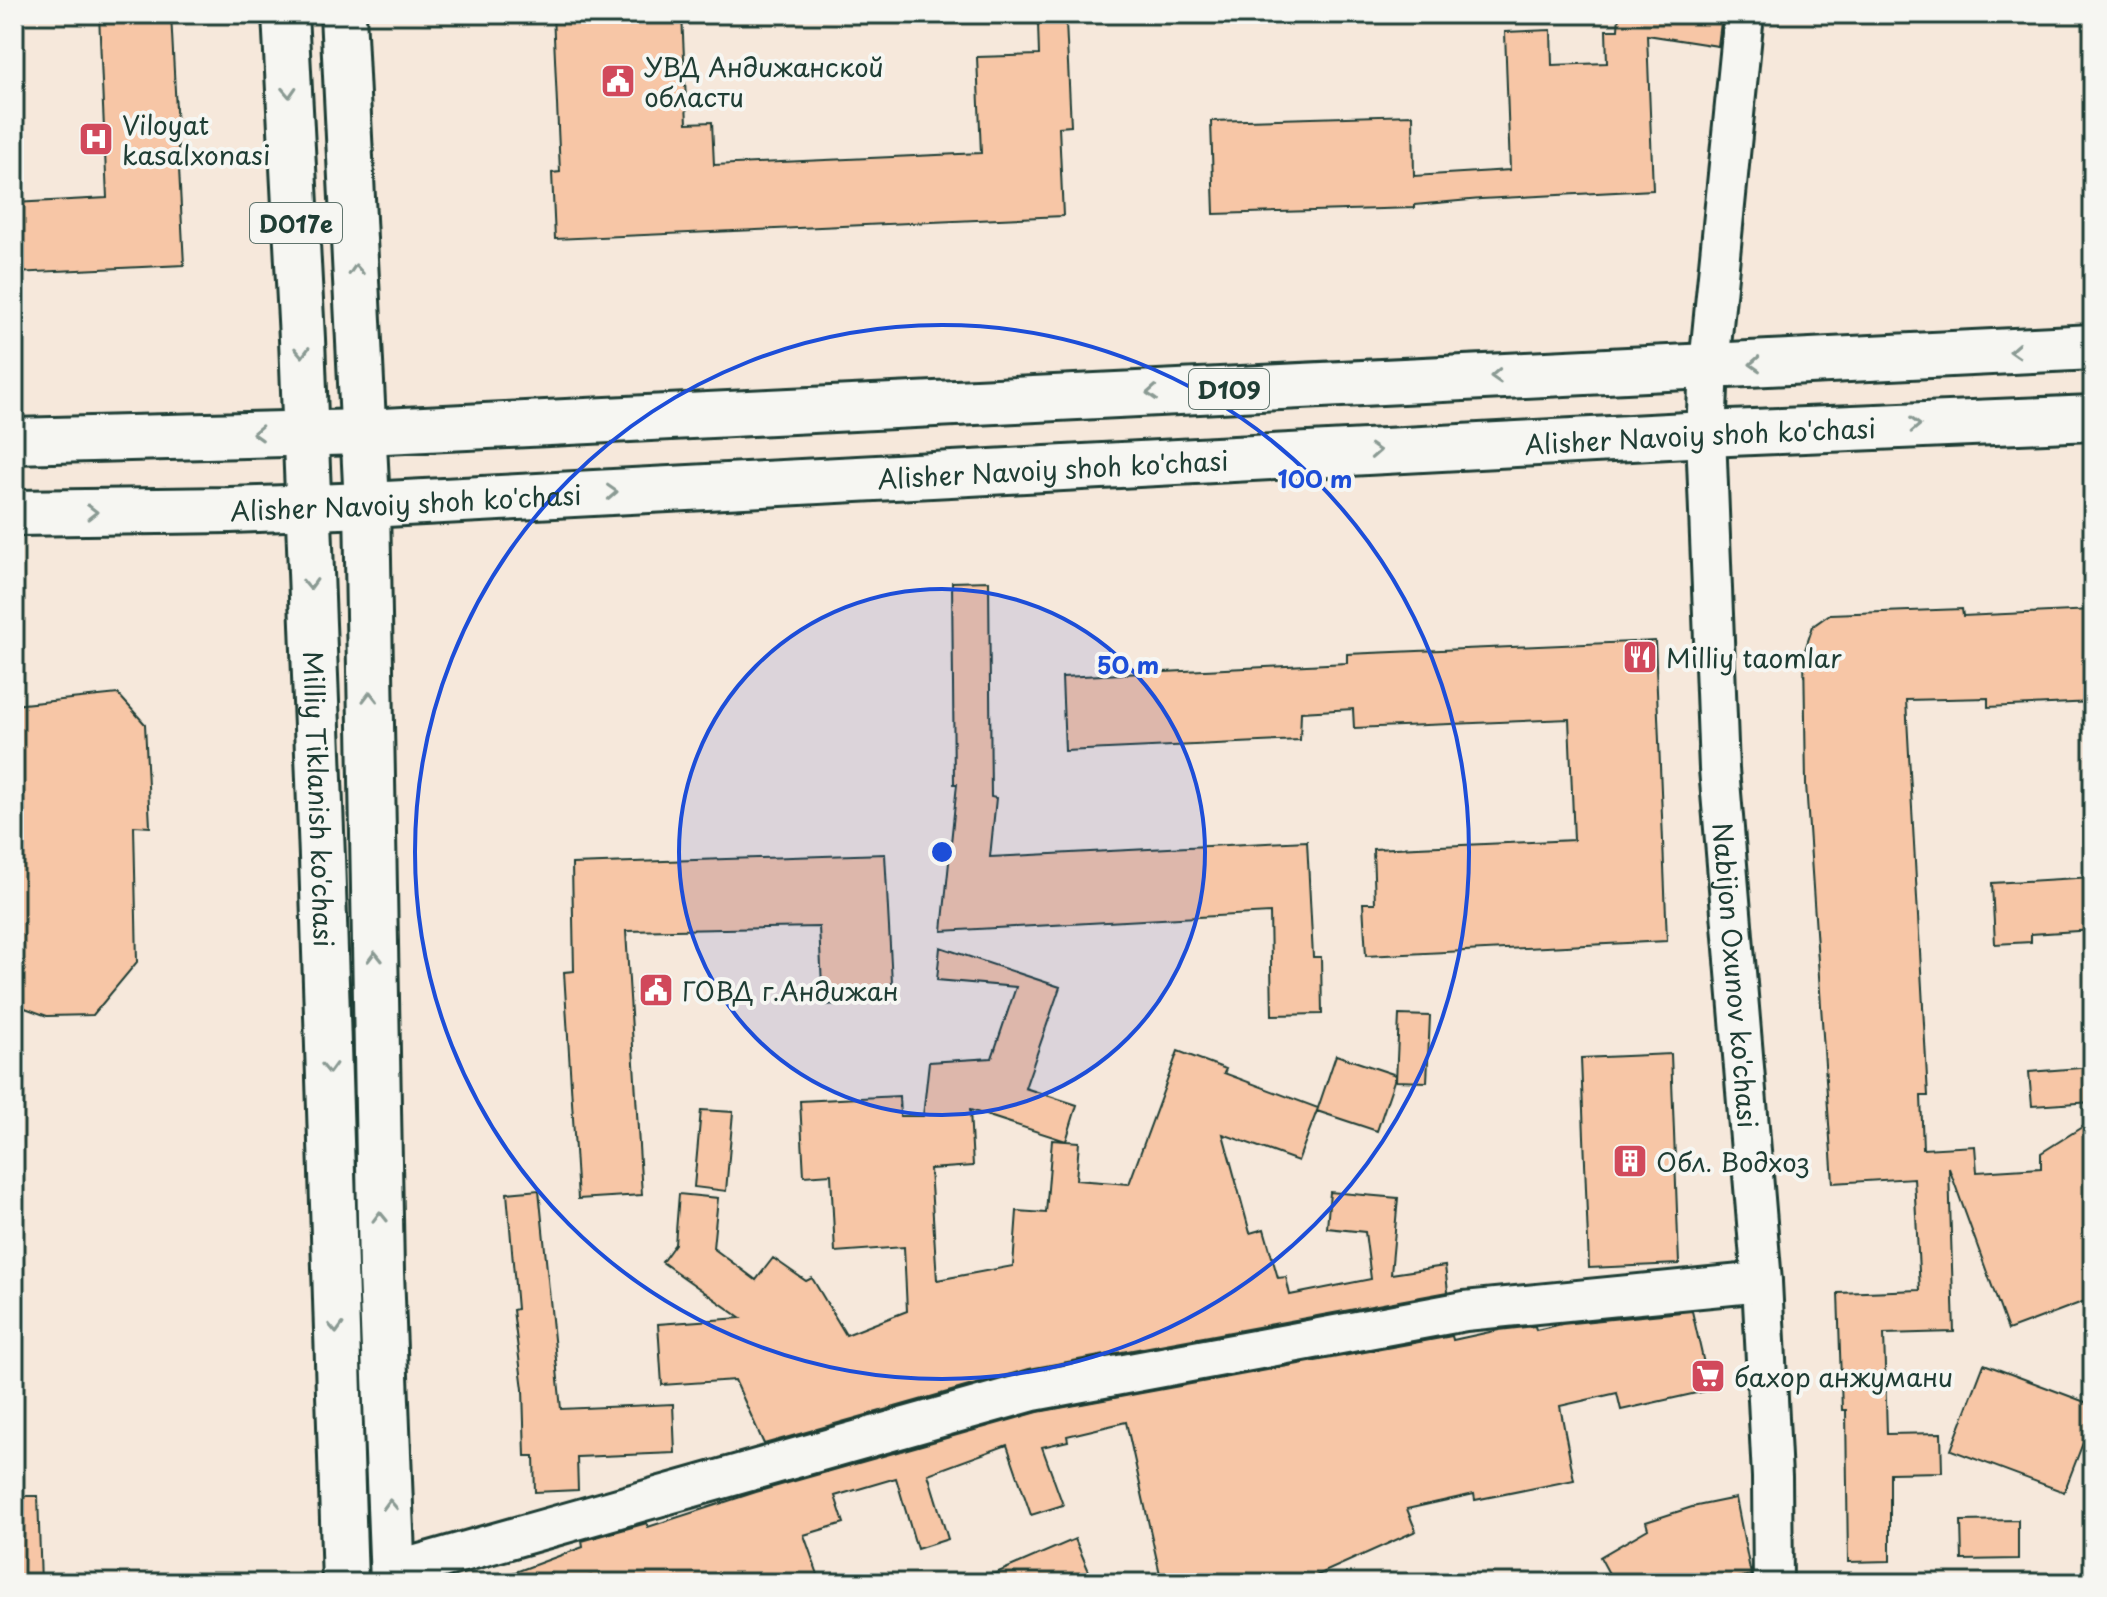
<svg xmlns="http://www.w3.org/2000/svg" width="2107" height="1597" font-family="'Playpen Sans',sans-serif">
<style>
.building{fill:#f7c6a6;stroke:#1f3d34;stroke-width:2}
.lines{fill:none;stroke-linecap:round;stroke-linejoin:round}
.minor-casing{stroke:#1f3d34;stroke-width:44}
.major-casing{stroke:#1f3d34;stroke-width:50}
.minor{stroke:#f6f6f2;stroke-width:38}
.major{stroke:#f6f6f2;stroke-width:44}
.oneway{stroke:#8a9a93}
.ring{fill:none;stroke:#1d4ed8;stroke-width:4}
.labels{text-anchor:middle;dominant-baseline:central;stroke-width:8;stroke-linejoin:round;paint-order:stroke}
.shield{fill:#f6f6f2;stroke:#60746d;stroke-width:2}
.shield-label{font-size:24px;font-weight:bold;fill:#1f3d34}
.poi-label{font-size:26px;fill:#1f3d34;stroke:#f6f6f2;text-anchor:start}
.street-label{font-size:26px;fill:#1f3d34;stroke:#f6f6f2}
.centre{fill:#1d4ed8;stroke:#f6f6f2;stroke-width:4}
.ring-label{font-size:24px;text-anchor:middle;font-weight:bold;fill:#1d4ed8;stroke:#f6f6f2;stroke-width:8;stroke-linejoin:round;paint-order:stroke}
</style>
<rect width="100%" height="100%" fill="#f6e8db"/>
<filter id="ink" filterUnits="userSpaceOnUse"><feTurbulence type="fractalNoise" baseFrequency=".0125" numOctaves="2"/><feDisplacementMap in="SourceGraphic" scale="16" xChannelSelector="R" yChannelSelector="G"/><feConvolveMatrix kernelMatrix="1 2 1 2 8 2 1 2 1" color-interpolation-filters="sRGB"/></filter>
<g filter="url(#ink)">
<path class="building" d="M 99,14 L 171,14 L 184,265 L 14,273 L 14,203 L 107,198 Z
M 553,14 L 682,14 L 687,123 L 712,122 L 714,165 L 981,153 L 977,57 L 1039,55 L 1038,23 L 1066,22 L 1071,126 L 1059,127 L 1063,216 L 555,239 L 552,173 L 560,172 Z
M 1619,14 L 1722,14 L 1718,46 L 1647,35 L 1653,190 L 1481,199 L 1415,205 L 1415,208 L 1214,214 L 1211,121 L 1413,115 L 1414,176 L 1510,170 L 1505,32 L 1551,30 L 1552,65 L 1607,63 L 1606,30 L 1618,30 Z
M 989,581 L 991,797 L 996,798 L 990,857 L 1307,841 L 1313,957 L 1321,957 L 1322,1014 L 1272,1015 L 1270,913 L 942,931 L 957,784 L 954,784 L 952,582 Z
M 1962,609 L 1963,616 L 2093,610 L 2093,702 L 1988,707 L 1988,698 L 1906,700 L 1928,1096 L 1921,1096 L 1923,1149 L 1975,1146 L 1977,1172 L 2041,1168 L 2041,1153 L 2093,1120 L 2093,1298 L 2008,1330 L 1949,1168 L 1954,1332 L 1884,1334 L 1887,1434 L 1941,1433 L 1942,1472 L 1890,1473 L 1890,1561 L 1848,1562 L 1846,1410 L 1842,1410 L 1838,1293 L 1920,1290 L 1914,1178 L 1833,1183 L 1806,784 L 1804,653 L 1813,626 L 1830,614 Z
M 1655,641 L 1667,941 L 1366,956 L 1363,903 L 1375,903 L 1373,849 L 1574,840 L 1569,719 L 1354,728 L 1353,709 L 1301,712 L 1300,740 L 1065,751 L 1062,677 L 1347,663 L 1347,654 Z
M 118,694 L 145,724 L 150,827 L 134,826 L 137,962 L 93,1015 L 47,1016 L 14,1004 L 14,705 Z
M 885,854 L 893,1001 L 823,1005 L 819,927 L 626,931 L 642,1195 L 578,1199 L 564,972 L 574,971 L 572,864 Z
M 2093,877 L 2093,930 L 2031,934 L 2031,942 L 1995,944 L 1992,883 Z
M 940,947 L 1060,987 L 1025,1088 L 1077,1105 L 1066,1141 L 970,1110 L 973,1166 L 930,1169 L 937,1280 L 1013,1266 L 1017,1211 L 1046,1213 L 1052,1140 L 1079,1142 L 1076,1180 L 1129,1184 L 1178,1051 L 1226,1069 L 1224,1073 L 1318,1108 L 1298,1161 L 1223,1134 L 1250,1233 L 1264,1229 L 1278,1278 L 1286,1277 L 1290,1295 L 1371,1279 L 1365,1232 L 1327,1228 L 1330,1192 L 1398,1198 L 1391,1274 L 1445,1266 L 1448,1292 L 1029,1369 L 764,1444 L 735,1380 L 662,1385 L 658,1324 L 741,1318 L 662,1262 L 675,1244 L 679,1194 L 718,1198 L 713,1248 L 756,1280 L 773,1258 L 806,1281 L 812,1278 L 846,1335 L 907,1311 L 904,1247 L 835,1252 L 831,1174 L 804,1176 L 800,1101 L 899,1096 L 900,1116 L 923,1116 L 929,1062 L 992,1058 L 1016,987 L 937,980 Z
M 1399,1015 L 1430,1016 L 1427,1082 L 1396,1081 Z
M 1671,1054 L 1679,1264 L 1589,1268 L 1581,1058 Z
M 1336,1055 L 1396,1075 L 1377,1131 L 1317,1111 Z
M 2093,1067 L 2093,1102 L 2032,1106 L 2029,1072 Z
M 701,1110 L 733,1112 L 726,1191 L 694,1187 Z
M 539,1190 L 561,1409 L 673,1404 L 675,1453 L 577,1457 L 578,1490 L 535,1492 L 534,1456 L 525,1456 L 523,1389 L 513,1310 L 517,1309 L 507,1193 Z
M 1692,1311 L 1710,1390 L 1621,1410 L 1617,1393 L 1560,1406 L 1574,1480 L 1475,1500 L 1474,1494 L 1407,1509 L 1416,1531 L 1300,1583 L 1162,1583 L 1126,1422 L 1067,1436 L 1068,1441 L 1042,1447 L 1063,1505 L 1031,1515 L 1007,1445 L 928,1474 L 948,1539 L 917,1549 L 896,1478 L 835,1496 L 844,1523 L 804,1535 L 821,1583 L 593,1583 L 591,1576 L 565,1583 L 494,1583 L 494,1580 L 583,1547 L 582,1541 L 647,1523 L 648,1527 L 756,1492 L 1038,1412 L 1452,1336 L 1453,1340 L 1499,1330 L 1535,1326 L 1536,1330 L 1562,1324 Z
M 1984,1364 L 2093,1405 L 2093,1417 L 2064,1492 L 1951,1450 Z
M 14,1496 L 38,1496 L 41,1583 L 14,1583 Z
M 1736,1498 L 1751,1575 L 1713,1583 L 1614,1583 L 1600,1557 L 1648,1529 L 1646,1522 L 1692,1507 Z
M 2018,1520 L 2018,1559 L 1962,1560 L 1961,1521 Z
M 1075,1539 L 1094,1583 L 973,1583 Z"/>
<g class="lines">
<g class="minor-casing">
<g id="minor">
<path id="s1" d="M 1744,14 L 1709,366 L 1706,434 L 1719,769 L 1762,1282 L 1772,1477 L 1773,1583"/>
<path d="M 392,1572 L 1033,1391 L 1465,1311 L 1762,1282"/>
</g>
</g>
<g class="major-casing">
<g id="major">
<path id="s2" d="M 285,14 L 302,339 L 322,857 L 345,1583"/>
<path d="M 343,14 L 367,505 L 381,1272 L 393,1583"/>
<path d="M 14,441 L 364,432 L 2093,347"/>
<path id="s3" d="M 14,513 L 230,510 L 367,505 L 1706,434 L 2093,418"/>
</g>
</g>
<use href="#minor" class="minor"/>
<use href="#major" class="major"/>
</g>
<defs><path id="oneway-chevron" d="M-2-3.5L2.5 0L-2 3.5" fill="none" stroke-width="1.6" stroke-linecap="round" stroke-linejoin="round" transform="scale(2)"/></defs>
<g class="oneway">
<use href="#oneway-chevron" transform="translate(289 92) rotate(87)"/>
<use href="#oneway-chevron" transform="translate(356 270) rotate(-93)"/>
<use href="#oneway-chevron" transform="translate(2015 351) rotate(177)"/>
<use href="#oneway-chevron" transform="translate(302 352) rotate(88)"/>
<use href="#oneway-chevron" transform="translate(1755 364) rotate(177)"/>
<use href="#oneway-chevron" transform="translate(1496 376) rotate(177)"/>
<use href="#oneway-chevron" transform="translate(1152 393) rotate(177)"/>
<use href="#oneway-chevron" transform="translate(1915 425) rotate(-2)"/>
<use href="#oneway-chevron" transform="translate(258 433) rotate(178)"/>
<use href="#oneway-chevron" transform="translate(1375 451) rotate(-3)"/>
<use href="#oneway-chevron" transform="translate(612 492) rotate(-3)"/>
<use href="#oneway-chevron" transform="translate(92 512) rotate(-1)"/>
<use href="#oneway-chevron" transform="translate(310 584) rotate(88)"/>
<use href="#oneway-chevron" transform="translate(370 697) rotate(-91)"/>
<use href="#oneway-chevron" transform="translate(375 957) rotate(-91)"/>
<use href="#oneway-chevron" transform="translate(329 1068) rotate(88)"/>
<use href="#oneway-chevron" transform="translate(380 1217) rotate(-91)"/>
<use href="#oneway-chevron" transform="translate(336 1328) rotate(88)"/>
<use href="#oneway-chevron" transform="translate(390 1505) rotate(-92)"/>
</g>
</g>
<circle cx="942" cy="852" r="263" fill="#1d4ed8" fill-opacity=".12"/>
<g class="ring">
<circle cx="942" cy="852" r="263"/>
<circle cx="942" cy="852" r="527"/>
</g>
<defs>
<g id="civic-square" transform="scale(1.8)"><rect x="-9" y="-9" width="18" height="18" rx="4" fill="#d1495b" stroke="#f6f6f2"/><path d="M-.6-6.5H3V-4.5H.6V-3L4-1V1h2V6H-6V1h2V-1L-.6-3ZM-1.2 2.5V6h2.4V2.5Z" fill="#fff"/></g>
<g id="hospital-square" transform="scale(1.8)"><rect x="-9" y="-9" width="18" height="18" rx="4" fill="#d1495b" stroke="#f6f6f2"/><path d="M-5-5h3v3.5h4V-5h3V5h-3V1.5h-4V5h-3Z" fill="#fff"/></g>
<g id="restaurant-square" transform="scale(1.8)"><rect x="-9" y="-9" width="18" height="18" rx="4" fill="#d1495b" stroke="#f6f6f2"/><path d="M-5-6h1v4h1v-4h1v4h1v-4h1v5L-1.5 .5V6h-2V.5L-5-1ZM5-6V6H3V1.5H1.5Q1.5-4 5-6Z" fill="#fff"/></g>
<g id="building-square" transform="scale(1.8)"><rect x="-9" y="-9" width="18" height="18" rx="4" fill="#d1495b" stroke="#f6f6f2"/><path d="M-4-6H4V6H1V3H-1V6H-4ZM-2.5-4.3h1.7v1.8h-1.7ZM.8-4.3h1.7v1.8H.8ZM-2.5-1h1.7V.8h-1.7ZM.8-1h1.7V.8H.8Z" fill="#fff"/></g>
<g id="supermarket-square" transform="scale(1.8)"><rect x="-9" y="-9" width="18" height="18" rx="4" fill="#d1495b" stroke="#f6f6f2"/><path d="M-6-5.5h2.5l.6 2H6L4.5 2H-2.5L-4.4-4H-6ZM-1.5 3.2a1.3 1.3 0 1 0 .1 0ZM3 3.2a1.3 1.3 0 1 0 .1 0Z" fill="#fff"/></g>
</defs>
<g fill-rule="evenodd">
<use href="#civic-square" x="618" y="81"/>
<use href="#hospital-square" x="96" y="139"/>
<use href="#restaurant-square" x="1640" y="657"/>
<use href="#civic-square" x="656" y="990"/>
<use href="#building-square" x="1630" y="1161"/>
<use href="#supermarket-square" x="1708" y="1376"/>
</g>
<g class="labels">
<g class="shield">
<rect x="250" y="203" width="92" height="40" rx="6"/>
<rect x="1189" y="369" width="80" height="40" rx="6"/>
</g>
<g class="shield-label">
<text x="296" y="223">D017e</text>
<text x="1229" y="389">D109</text>
</g>
<g class="poi-label">
<text x="644" y="66">УВД Андижанской<tspan x="644" dy="30">области</tspan></text>
<text x="122" y="124">Viloyat<tspan x="122" dy="30">kasalxonasi</tspan></text>
<text x="1666" y="657">Milliy taomlar</text>
<text x="682" y="990">ГОВД г.Андижан</text>
<text x="1656" y="1161">Обл. Водхоз</text>
<text x="1734" y="1376">бахор анжумани</text>
</g>
<g class="street-label">
<text stroke="none"><textPath href="#s3" startOffset="1688">Alisher Navoiy shoh ko'chasi</textPath></text>
<text stroke="none"><textPath href="#s3" startOffset="1040">Alisher Navoiy shoh ko'chasi</textPath></text>
<text stroke="none"><textPath href="#s3" startOffset="392">Alisher Navoiy shoh ko'chasi</textPath></text>
<text stroke="none"><textPath href="#s2" startOffset="786">Milliy Tiklanish ko'chasi</textPath></text>
<text stroke="none"><textPath href="#s1" startOffset="964">Nabijon Oxunov ko'chasi</textPath></text>
</g>
</g>
<circle cx="942" cy="852" r="12" class="centre"/>
<g class="ring-label">
<text x="1315" y="488">100 m</text>
<text x="1128" y="674">50 m</text>
</g>
<rect width="2107" height="1597" fill="none" stroke="#f6f6f2" stroke-width="48"/>
<rect x="24" y="24" width="2059" height="1549" fill="none" stroke="#1f3d34" stroke-width="3" filter="url(#ink)"/>
</svg>
